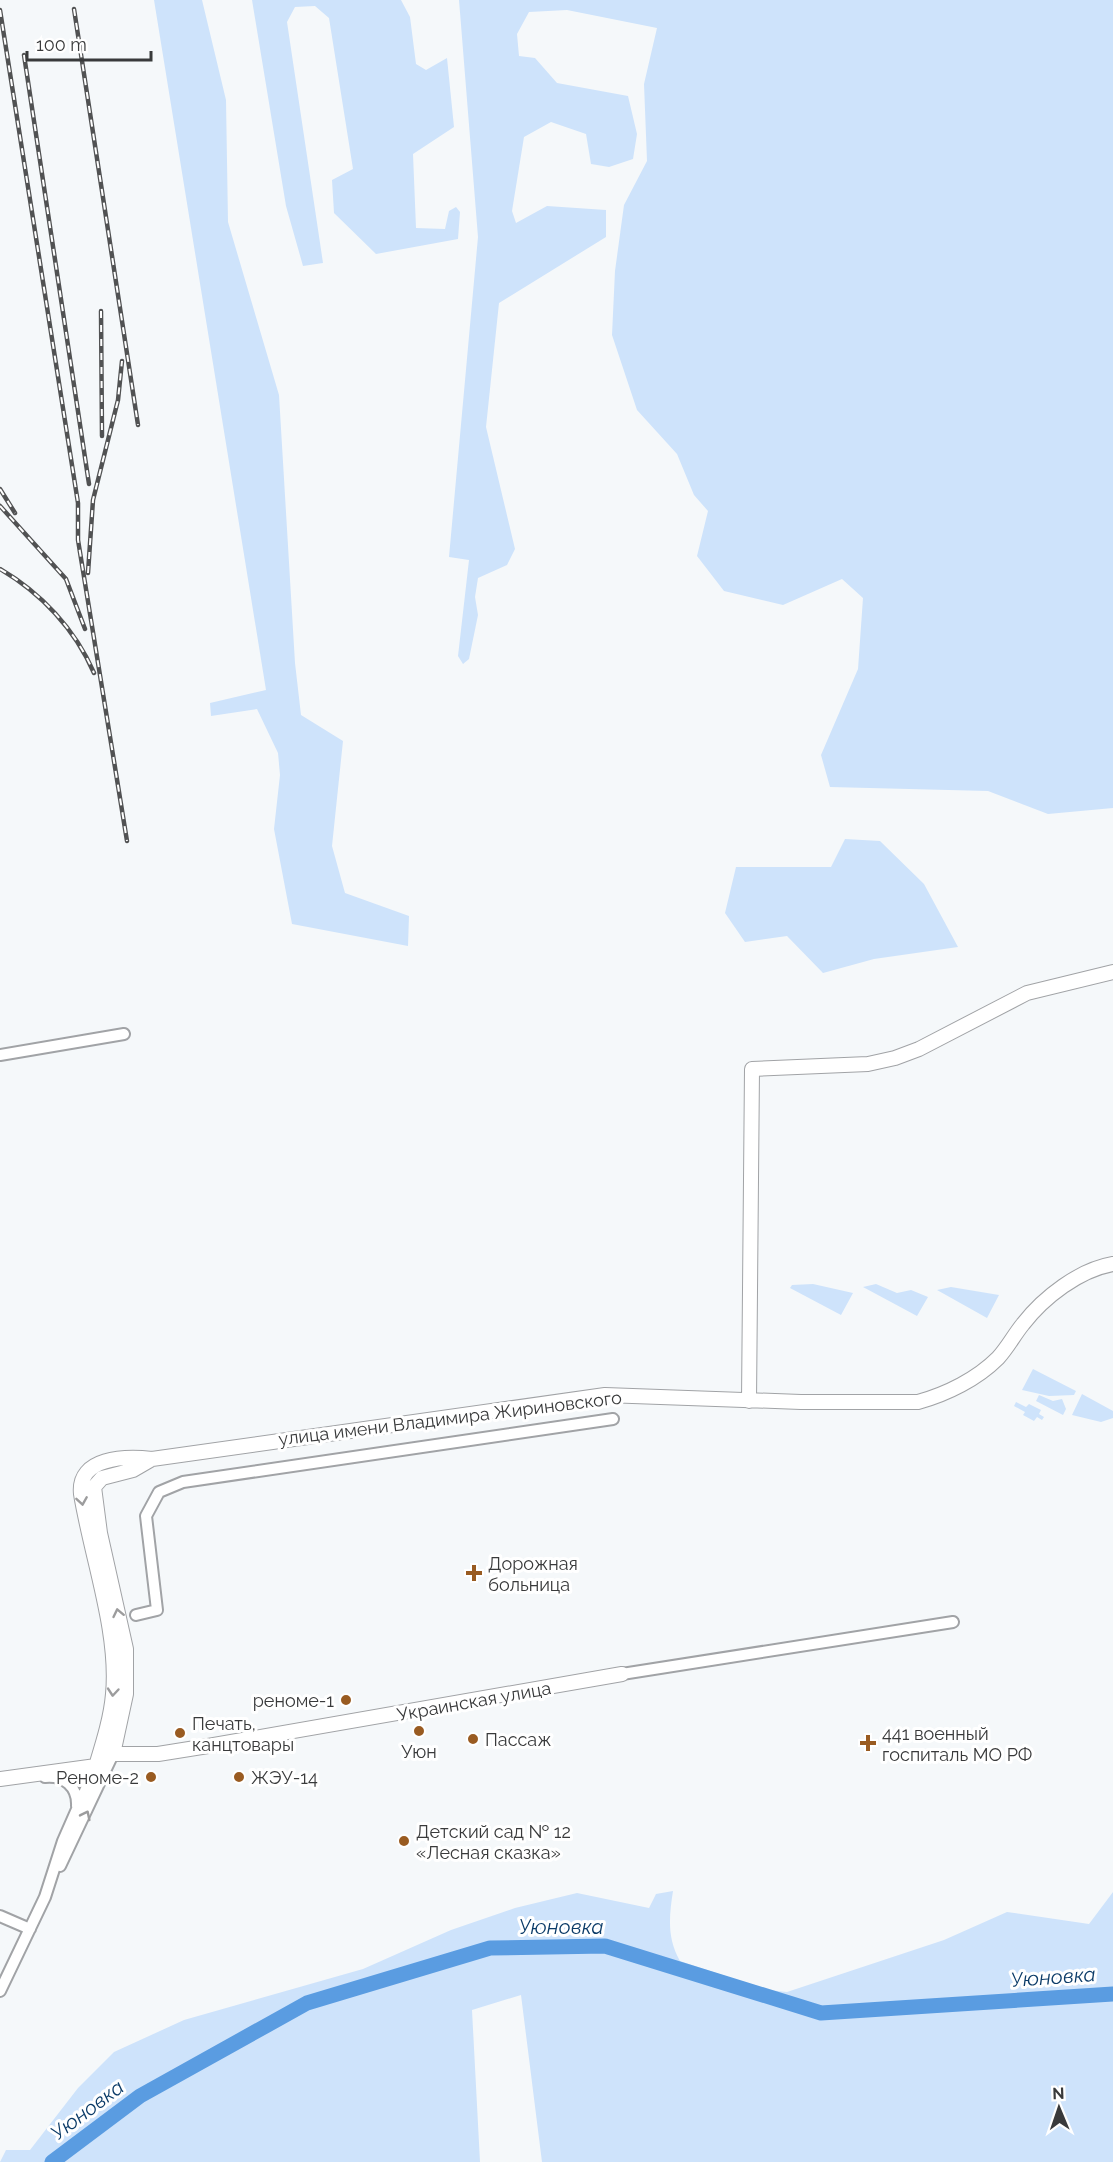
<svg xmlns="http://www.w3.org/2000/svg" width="1113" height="2162" font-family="Raleway,sans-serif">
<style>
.green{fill:#cee3fb}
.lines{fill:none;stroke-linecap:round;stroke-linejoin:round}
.river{stroke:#5a9ce1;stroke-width:15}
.minor-casing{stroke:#a1a3a6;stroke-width:14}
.major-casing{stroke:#a1a3a6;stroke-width:16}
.minor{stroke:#fff;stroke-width:10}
.major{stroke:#fff;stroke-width:14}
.rail-casing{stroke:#515253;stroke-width:4.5}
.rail{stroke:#fff;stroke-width:2;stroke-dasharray:7;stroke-linecap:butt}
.oneway{stroke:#9c9c9d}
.poi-dot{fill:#995b21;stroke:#fff;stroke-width:2}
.labels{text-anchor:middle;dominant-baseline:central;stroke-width:6;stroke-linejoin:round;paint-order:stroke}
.street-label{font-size:18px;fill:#393a3b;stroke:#fff}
.poi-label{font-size:18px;fill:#393a3b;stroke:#fff;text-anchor:start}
.water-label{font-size:20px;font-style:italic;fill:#0b3b68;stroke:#fff}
</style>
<rect width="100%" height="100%" fill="#f5f8fa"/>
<path class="green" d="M 154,0 L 202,0 L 226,100 L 228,222 L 279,395 L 295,663 L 301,715 L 343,741 L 332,846 L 345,893 L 409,916 L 408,946 L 292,924 L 274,829 L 280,775 L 278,753 L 257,709 L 211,716 L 210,703 L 266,690 Z
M 252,0 L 401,0 L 410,17 L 416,64 L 426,70 L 447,58 L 454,127 L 413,154 L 416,228 L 445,229 L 449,211 L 456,207 L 460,212 L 458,239 L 376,254 L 334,213 L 332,180 L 353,169 L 329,18 L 315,6 L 295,7 L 287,22 L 323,263 L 303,266 L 286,206 Z
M 459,0 L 1113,0 L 1113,808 L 1048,814 L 988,791 L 830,787 L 821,755 L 858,669 L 863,598 L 842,579 L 783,605 L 724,591 L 697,556 L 708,511 L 694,495 L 677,454 L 637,410 L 612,335 L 615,271 L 624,205 L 647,161 L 644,84 L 657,28 L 567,10 L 529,12 L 517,34 L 519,56 L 535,58 L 557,83 L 628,96 L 637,134 L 633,159 L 609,167 L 591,164 L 586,134 L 551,122 L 524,137 L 512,211 L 516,223 L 547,206 L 606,210 L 606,237 L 499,303 L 486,427 L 515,549 L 507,565 L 478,578 L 475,597 L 478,615 L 469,659 L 463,664 L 458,656 L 469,560 L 449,557 L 478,237 Z
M 845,839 L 880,841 L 924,884 L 958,947 L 874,959 L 823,973 L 787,936 L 745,942 L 725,913 L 736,867 L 831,867 Z
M 813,1284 L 853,1293 L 841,1315 L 790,1288 L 792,1285 Z
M 876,1284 L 897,1293 L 911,1290 L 928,1297 L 917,1316 L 863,1287 Z
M 951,1287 L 999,1295 L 987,1318 L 937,1290 Z
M 1033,1369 L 1076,1391 L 1074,1395 L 1049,1396 L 1022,1390 Z
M 1082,1394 L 1113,1411 L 1113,1418 L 1101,1422 L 1072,1415 Z
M 1039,1395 L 1053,1401 L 1062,1399 L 1066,1409 L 1063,1415 L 1036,1401 Z
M 1016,1402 L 1026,1407 L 1029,1404 L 1041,1410 L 1039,1414 L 1044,1417 L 1042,1420 L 1037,1417 L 1034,1421 L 1023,1415 L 1025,1412 L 1014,1406 Z
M 673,1891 C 669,1917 667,1938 680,1961 L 768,1990 L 787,1992 L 944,1940 L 1007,1912 L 1089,1924 L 1113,1892 L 1113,2162 L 542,2162 L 521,1995 L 472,2010 L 480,2162 L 0,2162 L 6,2150 L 30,2150 L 78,2088 L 114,2052 L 184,2020 L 363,1969 L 451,1930 L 515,1908 L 577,1893 L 649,1908 L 656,1894 Z"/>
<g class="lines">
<path class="river" d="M 52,2162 L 140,2096 L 307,2003 L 490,1948 L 605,1946 L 821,2013 L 1113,1994"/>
<g class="minor-casing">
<path id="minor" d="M 0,1055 L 124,1034
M 136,1615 L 157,1610 L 146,1516 L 159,1492 L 183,1482 L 613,1419
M 622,1674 L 953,1622
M 45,1777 C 64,1775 78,1787 77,1806
M 60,1866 L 113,1754
M 0,1916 L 30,1929
M 0,1991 L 45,1897 L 63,1841 L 96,1766"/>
</g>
<g class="major-casing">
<path id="major" d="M 749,1401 L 752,1069 L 868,1064 L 895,1058 L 919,1049 L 1027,993 L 1113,972
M 113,1754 L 126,1694 L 126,1649 L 100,1533 L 94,1487 L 102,1478 L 133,1470 L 152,1459
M 96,1766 C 103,1743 111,1718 113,1694 C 119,1632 91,1556 81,1494 C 77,1457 125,1456 152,1459 L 605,1395 L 801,1402 L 918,1402 C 947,1394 977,1379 998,1358 C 1008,1347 1014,1335 1023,1324 C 1044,1297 1079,1270 1113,1264
M 0,1779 L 96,1766 L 113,1754 L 158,1754 L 208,1746 L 622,1674"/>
</g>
<use href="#minor" class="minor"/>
<use href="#major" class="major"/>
<g class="rail-casing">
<path id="rail" d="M 74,9 L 138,425
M 0,10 L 78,503 L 78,540 L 127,841
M 24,55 L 89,484
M 101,311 L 102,436
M 0,489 L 15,513
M 0,506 L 66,579 L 85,629
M 0,569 C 41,593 75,629 94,673
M 88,573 L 93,500 L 118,400 L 122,361"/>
</g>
<use href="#rail" class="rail"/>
</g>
<defs><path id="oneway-chevron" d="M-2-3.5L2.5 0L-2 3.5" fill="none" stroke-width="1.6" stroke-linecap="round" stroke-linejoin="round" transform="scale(1.5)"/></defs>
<g class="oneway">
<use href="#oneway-chevron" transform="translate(82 1501) rotate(81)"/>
<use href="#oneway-chevron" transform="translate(118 1613) rotate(-102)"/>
<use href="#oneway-chevron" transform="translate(113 1692) rotate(95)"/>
<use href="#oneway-chevron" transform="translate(86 1815) rotate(-64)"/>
</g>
<g class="poi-dot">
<path d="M471 1564h6v6h6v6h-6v6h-6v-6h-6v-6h6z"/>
<circle cx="346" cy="1700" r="6"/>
<circle cx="419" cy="1731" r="6"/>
<circle cx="180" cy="1733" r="6"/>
<circle cx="473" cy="1739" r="6"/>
<path d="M865 1734h6v6h6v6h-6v6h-6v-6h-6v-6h6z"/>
<circle cx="151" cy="1777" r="6"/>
<circle cx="239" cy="1777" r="6"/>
<circle cx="404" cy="1841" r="6"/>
</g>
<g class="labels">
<g class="street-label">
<text transform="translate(450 1418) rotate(-7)">улица имени Владимира Жириновского</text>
<text transform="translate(474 1701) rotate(-10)">Украинская улица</text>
</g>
<g class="poi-label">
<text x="488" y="1563">Дорожная<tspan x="488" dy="21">больница</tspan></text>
<text x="334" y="1700" text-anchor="end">реноме-1</text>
<text x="192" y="1723">Печать,<tspan x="192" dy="21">канцтовары</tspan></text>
<text x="882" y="1733">441 военный<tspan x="882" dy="21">госпиталь МО РФ</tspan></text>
<text x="485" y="1739">Пассаж</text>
<text x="419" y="1751" text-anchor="middle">Уюн</text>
<text x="139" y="1777" text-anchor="end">Реноме-2</text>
<text x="251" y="1777">ЖЭУ-14</text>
<text x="416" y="1831">Детский сад № 12<tspan x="416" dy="21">«Лесная сказка»</tspan></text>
</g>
<g class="water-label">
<text x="561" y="1927">Уюновка</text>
<text transform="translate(1053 1977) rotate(-4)">Уюновка</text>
<text transform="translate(87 2110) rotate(-37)">Уюновка</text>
</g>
</g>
<g transform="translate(1059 2108) rotate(358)" stroke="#ffffff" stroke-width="4.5" paint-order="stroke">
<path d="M0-4.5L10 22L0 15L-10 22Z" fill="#393a3b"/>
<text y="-9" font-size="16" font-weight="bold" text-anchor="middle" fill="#393a3b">N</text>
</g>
<path d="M27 51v9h124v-9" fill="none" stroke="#393a3b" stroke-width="3"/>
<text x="36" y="51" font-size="18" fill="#393a3b" stroke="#ffffff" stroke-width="4.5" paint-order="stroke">100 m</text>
</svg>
